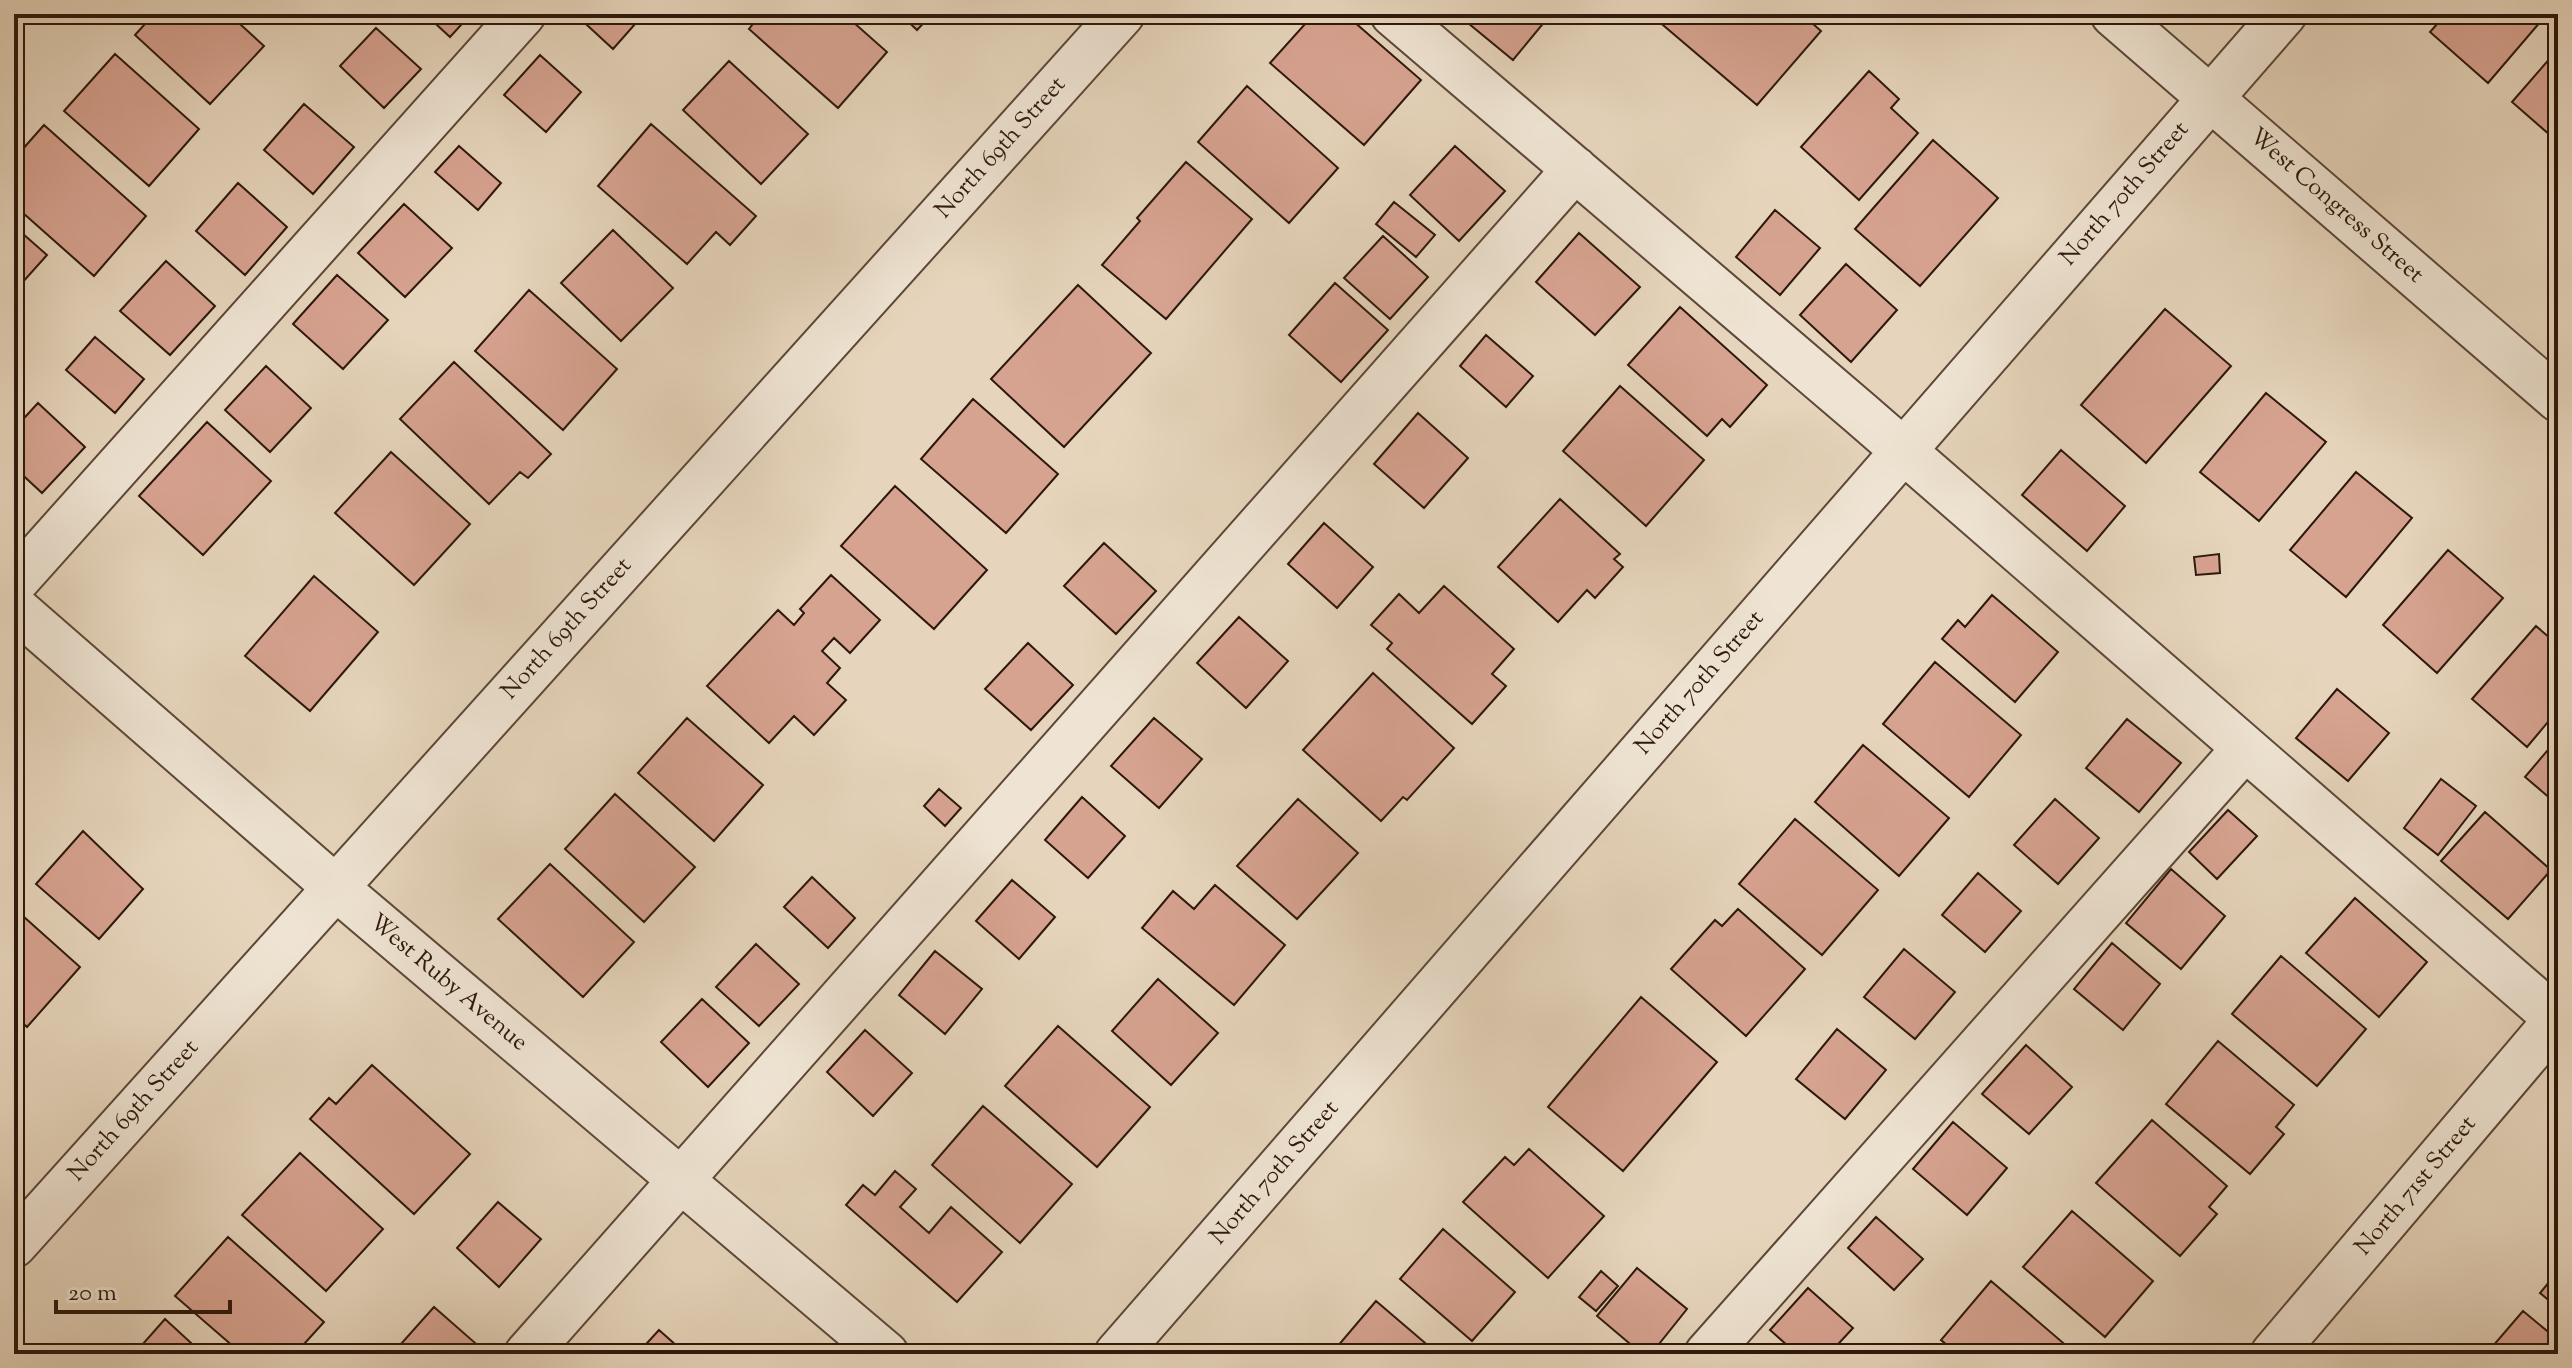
<svg xmlns="http://www.w3.org/2000/svg" width="2572" height="1368" font-family="'Sorts Mill Goudy',serif">
<style>
.building{fill:#d7a391;stroke:#2e180c;stroke-width:2}
.lines{fill:none;stroke-linecap:round;stroke-linejoin:round}
.minor-casing{stroke:#5c4738;stroke-width:48}
.minor{stroke:#efe4d3;stroke-width:44}
.labels{text-anchor:middle;dominant-baseline:central;stroke-width:6;stroke-linejoin:round;paint-order:stroke}
.street-label{font-size:24px;fill:#2e180c;stroke:#efe4d3}
</style>
<rect width="100%" height="100%" fill="#e6d5bc"/>
<filter id="stains"><feTurbulence type="fractalNoise" baseFrequency=".0025" numOctaves="4"/><feColorMatrix values="0 0 0 0 .2 0 0 0 0 .09 0 0 0 0 .02 0 0 0 .5 -.17"/></filter>
<radialGradient id="worn" r=".72"><stop offset=".6" stop-color="#630" stop-opacity="0"/><stop offset="1" stop-color="#630" stop-opacity=".3"/></radialGradient>
<path class="building" d="M 154,14 L 229,14 L 264,46 L 210,104 L 135,35 Z
M 425,14 L 471,14 L 450,37 Z
M 575,14 L 644,14 L 613,49 Z
M 761,14 L 844,14 L 887,52 L 838,108 L 749,29 Z
M 900,14 L 932,14 L 917,30 Z
M 1314,14 L 1345,14 L 1421,80 L 1364,145 L 1270,63 Z
M 1457,14 L 1551,14 L 1513,60 Z
M 1650,14 L 1802,14 L 1821,31 L 1757,105 Z
M 2446,14 L 2547,14 L 2488,83 L 2430,32 Z
M 376,28 L 421,69 L 384,108 L 340,66 Z
M 2558,49 L 2558,142 L 2512,102 Z
M 115,54 L 199,129 L 149,186 L 64,111 Z
M 540,55 L 581,92 L 546,132 L 504,95 Z
M 729,61 L 808,134 L 761,184 L 683,110 Z
M 1869,71 L 1899,99 L 1891,108 L 1918,133 L 1859,200 L 1801,147 Z
M 1247,86 L 1338,168 L 1289,223 L 1198,142 Z
M 304,104 L 354,147 L 313,194 L 264,150 Z
M 651,124 L 756,216 L 730,245 L 716,232 L 687,264 L 598,186 Z
M 44,125 L 146,216 L 94,276 L 14,205 L 14,159 Z
M 1933,140 L 1998,198 L 1920,286 L 1855,229 Z
M 459,146 L 501,183 L 478,210 L 435,172 Z
M 1455,146 L 1505,191 L 1459,241 L 1410,195 Z
M 1186,162 L 1252,219 L 1166,319 L 1102,265 L 1140,221 L 1137,218 Z
M 238,183 L 287,227 L 245,275 L 196,231 Z
M 1394,202 L 1435,235 L 1416,257 L 1376,224 Z
M 404,204 L 452,248 L 405,297 L 358,253 Z
M 1775,210 L 1820,248 L 1780,295 L 1736,257 Z
M 14,226 L 47,255 L 14,292 Z
M 613,230 L 673,288 L 621,341 L 561,283 Z
M 1579,233 L 1640,287 L 1595,335 L 1536,282 Z
M 1383,236 L 1428,277 L 1390,319 L 1344,278 Z
M 166,261 L 215,306 L 170,355 L 120,311 Z
M 1846,264 L 1897,310 L 1851,362 L 1800,315 Z
M 337,275 L 388,320 L 343,369 L 293,324 Z
M 1335,283 L 1388,330 L 1341,382 L 1289,335 Z
M 1078,285 L 1151,353 L 1064,447 L 991,379 Z
M 529,290 L 617,369 L 563,430 L 475,351 Z
M 1680,307 L 1767,385 L 1730,427 L 1722,419 L 1707,436 L 1628,365 Z
M 2165,309 L 2231,366 L 2146,463 L 2081,405 Z
M 1486,335 L 1533,376 L 1506,407 L 1460,366 Z
M 95,337 L 144,379 L 115,413 L 66,370 Z
M 454,362 L 551,454 L 528,478 L 520,472 L 489,504 L 400,419 Z
M 266,366 L 311,408 L 270,452 L 225,410 Z
M 1620,386 L 1704,460 L 1646,526 L 1563,451 Z
M 2266,393 L 2326,442 L 2259,521 L 2200,472 Z
M 973,399 L 1058,474 L 1006,533 L 921,459 Z
M 38,403 L 85,447 L 42,493 L 14,467 L 14,429 Z
M 1418,413 L 1468,458 L 1424,508 L 1374,464 Z
M 207,422 L 271,481 L 203,555 L 139,496 Z
M 2061,450 L 2125,506 L 2087,551 L 2022,495 Z
M 391,452 L 470,524 L 414,585 L 335,513 Z
M 2356,472 L 2412,518 L 2346,597 L 2290,550 Z
M 895,486 L 987,570 L 934,629 L 841,546 Z
M 1560,499 L 1620,554 L 1614,559 L 1623,567 L 1595,598 L 1587,590 L 1558,622 L 1498,567 Z
M 1324,523 L 1373,567 L 1337,608 L 1288,564 Z
M 1104,543 L 1156,591 L 1116,634 L 1064,586 Z
M 2448,550 L 2503,598 L 2437,673 L 2383,625 Z
M 2219,554 L 2220,573 L 2196,575 L 2194,557 Z
M 831,575 L 880,620 L 850,653 L 834,638 L 822,651 L 840,668 L 827,683 L 846,700 L 814,735 L 794,716 L 769,743 L 707,686 L 778,610 L 794,625 L 804,613 L 800,609 Z
M 314,576 L 378,632 L 310,711 L 245,656 Z
M 1444,586 L 1514,649 L 1492,674 L 1506,686 L 1472,724 L 1387,649 L 1392,643 L 1371,625 L 1399,594 L 1419,613 Z
M 1992,595 L 2058,652 L 2015,702 L 1942,639 L 1958,620 L 1965,627 Z
M 1239,617 L 1288,661 L 1246,708 L 1197,663 Z
M 2536,626 L 2558,645 L 2558,710 L 2527,747 L 2472,699 Z
M 1028,643 L 1073,685 L 1031,730 L 985,689 Z
M 1935,662 L 2021,735 L 1969,797 L 1883,724 Z
M 1373,673 L 1454,748 L 1407,800 L 1403,797 L 1381,821 L 1303,750 Z
M 2337,689 L 2389,733 L 2348,781 L 2296,738 Z
M 687,718 L 763,785 L 714,841 L 638,773 Z
M 1154,718 L 1202,759 L 1159,808 L 1111,766 Z
M 2127,719 L 2181,763 L 2139,812 L 2086,768 Z
M 2558,738 L 2558,805 L 2525,777 Z
M 1863,745 L 1949,818 L 1899,876 L 1815,802 Z
M 2441,779 L 2476,806 L 2438,855 L 2404,828 Z
M 939,789 L 961,808 L 945,826 L 924,806 Z
M 615,794 L 695,867 L 644,922 L 565,849 Z
M 1082,797 L 1125,836 L 1088,878 L 1045,840 Z
M 1298,799 L 1358,853 L 1297,919 L 1237,866 Z
M 2055,799 L 2099,838 L 2058,884 L 2014,845 Z
M 2228,810 L 2257,836 L 2217,879 L 2189,852 Z
M 2485,812 L 2551,870 L 2508,919 L 2441,861 Z
M 1795,819 L 1878,890 L 1822,955 L 1739,884 Z
M 83,831 L 143,889 L 99,939 L 36,884 Z
M 550,864 L 634,942 L 583,997 L 498,919 Z
M 2171,869 L 2225,916 L 2181,969 L 2126,923 Z
M 1978,873 L 2021,911 L 1985,952 L 1942,915 Z
M 812,877 L 855,918 L 828,948 L 784,907 Z
M 1012,880 L 1055,917 L 1019,959 L 976,921 Z
M 1215,885 L 1285,945 L 1234,1005 L 1142,928 L 1173,891 L 1194,909 Z
M 2355,898 L 2427,962 L 2379,1017 L 2306,953 Z
M 14,908 L 80,967 L 27,1027 L 14,1015 Z
M 1738,909 L 1805,969 L 1746,1036 L 1671,969 L 1715,920 L 1722,926 Z
M 2112,943 L 2160,984 L 2123,1030 L 2074,989 Z
M 756,944 L 799,984 L 759,1026 L 716,987 Z
M 1904,949 L 1955,992 L 1915,1039 L 1864,997 Z
M 935,951 L 982,989 L 945,1034 L 899,995 Z
M 2281,956 L 2366,1029 L 2317,1086 L 2232,1014 Z
M 1158,979 L 1218,1033 L 1171,1085 L 1112,1031 Z
M 1641,997 L 1717,1062 L 1623,1171 L 1548,1107 Z
M 702,999 L 749,1043 L 708,1087 L 661,1042 Z
M 1058,1026 L 1150,1107 L 1097,1167 L 1005,1086 Z
M 1837,1029 L 1886,1070 L 1845,1119 L 1796,1079 Z
M 865,1030 L 912,1073 L 873,1116 L 827,1072 Z
M 2218,1041 L 2294,1105 L 2276,1127 L 2284,1134 L 2250,1174 L 2166,1104 Z
M 2026,1045 L 2072,1087 L 2029,1134 L 1982,1094 Z
M 372,1065 L 470,1154 L 414,1214 L 310,1119 L 329,1098 L 336,1104 Z
M 983,1106 L 1072,1184 L 1020,1243 L 932,1165 Z
M 2152,1120 L 2227,1186 L 2209,1207 L 2217,1214 L 2180,1256 L 2096,1183 Z
M 1953,1122 L 2007,1168 L 1967,1215 L 1913,1169 Z
M 1529,1149 L 1604,1216 L 1548,1278 L 1463,1202 L 1505,1157 L 1514,1165 Z
M 300,1153 L 383,1229 L 326,1291 L 242,1215 Z
M 895,1171 L 916,1189 L 900,1207 L 929,1233 L 951,1207 L 1002,1252 L 957,1302 L 846,1205 L 863,1185 L 875,1195 Z
M 498,1202 L 541,1239 L 499,1287 L 457,1248 Z
M 2072,1211 L 2153,1281 L 2105,1337 L 2023,1267 Z
M 1876,1217 L 1923,1259 L 1894,1290 L 1848,1248 Z
M 1443,1229 L 1515,1292 L 1472,1341 L 1400,1279 Z
M 228,1237 L 324,1322 L 295,1354 L 242,1354 L 175,1296 Z
M 1637,1268 L 1687,1309 L 1651,1354 L 1642,1354 L 1597,1316 Z
M 1601,1271 L 1618,1286 L 1596,1311 L 1579,1297 Z
M 2558,1271 L 2558,1308 L 2540,1293 Z
M 1991,1281 L 2076,1354 L 1958,1354 L 1941,1340 Z
M 1808,1288 L 1853,1328 L 1829,1354 L 1797,1354 L 1770,1330 Z
M 1376,1301 L 1438,1354 L 1331,1354 Z
M 434,1307 L 482,1349 L 478,1354 L 392,1354 Z
M 2523,1311 L 2558,1340 L 2558,1354 L 2486,1354 Z
M 165,1319 L 203,1354 L 134,1354 Z
M 659,1330 L 686,1354 L 637,1354 Z"/>
<g class="lines">
<g class="minor-casing">
<path id="minor" d="M 1393,14 L 1860,413 L 2558,1020
M 2113,14 L 2558,399
M 14,583 L 523,14
M 14,607 L 335,887 L 886,1354
M 14,1245 L 1122,14
M 527,1354 L 1575,169
M 1117,1354 L 2284,14
M 1707,1354 L 2245,748
M 2273,1354 L 2558,1018"/>
</g>
<use href="#minor" class="minor"/>
</g>
<g class="labels">
<g class="street-label">
<text transform="translate(1001 148) rotate(-48)">North 69th Street</text>
<text transform="translate(2125 194) rotate(-49)">North 70th Street</text>
<text transform="translate(2336 206) rotate(41)">West Congress Street</text>
<text transform="translate(567 629) rotate(-48)">North 69th Street</text>
<text transform="translate(1700 683) rotate(-49)">North 70th Street</text>
<text transform="translate(448 983) rotate(40)">West Ruby Avenue</text>
<text transform="translate(134 1111) rotate(-48)">North 69th Street</text>
<text transform="translate(1275 1173) rotate(-49)">North 70th Street</text>
<text transform="translate(2416 1186) rotate(-50)">North 71st Street</text>
</g>
</g>
<rect width="2572" height="1368" fill="none" stroke="#e6d5bc" stroke-width="48"/>
<rect x="16" y="16" width="2540" height="1336" fill="none" stroke="#2e180c" stroke-width="4"/>
<rect x="24" y="24" width="2524" height="1320" fill="none" stroke="#2e180c" stroke-width="2"/>
<path d="M56 1300v12h174v-12" fill="none" stroke="#2e180c" stroke-width="4"/>
<text x="68" y="1300" font-size="24" fill="#2e180c" stroke="#efe4d3" stroke-width="6" paint-order="stroke">20 m</text>
<rect width="100%" height="100%" filter="url(#stains)"/>
<rect width="100%" height="100%" fill="url(#worn)"/>
</svg>
